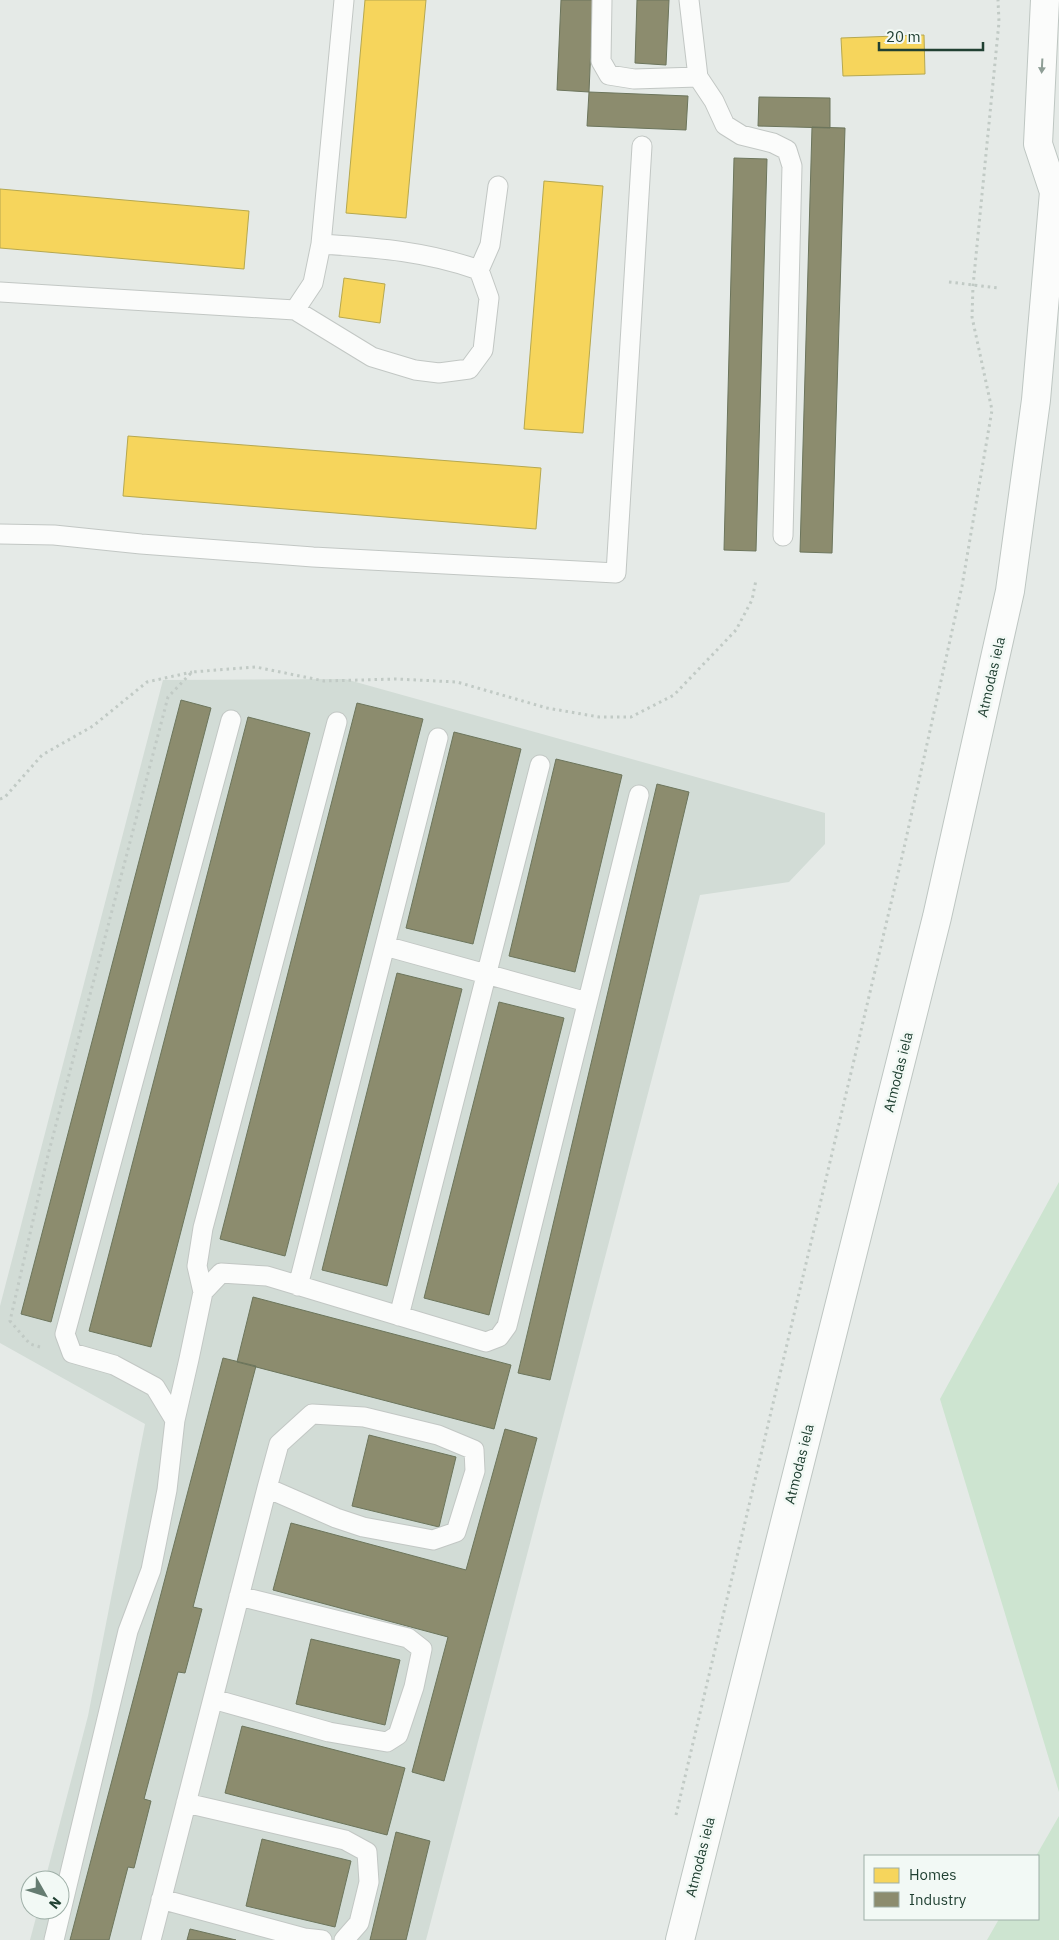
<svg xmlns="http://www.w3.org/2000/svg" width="1059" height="1940" font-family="'IBM Plex Sans',sans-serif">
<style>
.built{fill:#d2dcd6}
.green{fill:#cde4d0}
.homes{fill:#f6d55c;stroke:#b6a84f}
.industry{fill:#8c8c6e;stroke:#6c755c}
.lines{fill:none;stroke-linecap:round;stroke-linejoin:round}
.lane-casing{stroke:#c2c7c4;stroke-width:21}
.secondary-casing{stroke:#bec6c2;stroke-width:30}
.path{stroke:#c1cac5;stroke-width:3;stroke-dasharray:2.5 4;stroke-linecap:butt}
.lane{stroke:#fbfcfb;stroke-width:19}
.secondary{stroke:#fbfcfb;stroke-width:28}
.oneway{fill:#8e9e96}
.labels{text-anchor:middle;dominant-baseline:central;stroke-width:5;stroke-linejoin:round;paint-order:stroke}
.street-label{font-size:14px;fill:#204032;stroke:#f2f9f5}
</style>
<rect width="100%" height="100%" fill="#e5eae7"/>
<path class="built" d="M 345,679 L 825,813 L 825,844 L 789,882 L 700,895 L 426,1940 L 30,1940 L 38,1910 L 60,1910 L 60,1880 L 45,1880 L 88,1716 L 145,1424 L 0,1343 L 0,1306 L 163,680 Z"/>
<path class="green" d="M 1059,1182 L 1059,1792 L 940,1399 Z
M 1059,1816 L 1059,1940 L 987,1940 L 999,1919 L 1038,1919 L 1038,1856 L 1036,1856 Z"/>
<path class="homes" d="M 365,0 L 426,0 L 406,218 L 346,213 Z
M 924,35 L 925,74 L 843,76 L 841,38 Z
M 544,181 L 603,186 L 583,433 L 524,429 Z
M 0,189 L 249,211 L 244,269 L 0,248 Z
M 344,278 L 385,284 L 380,323 L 339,317 Z
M 128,436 L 541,468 L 536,529 L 123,496 Z"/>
<path class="industry" d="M 561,0 L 593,0 L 589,92 L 557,90 Z
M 637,0 L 669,0 L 666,65 L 635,63 Z
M 589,92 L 688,96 L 686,130 L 587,126 Z
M 759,97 L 830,98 L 830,128 L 758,126 Z
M 812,127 L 845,128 L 832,553 L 800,552 Z
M 734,158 L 767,159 L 756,551 L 724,550 Z
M 181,700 L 211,708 L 51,1322 L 21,1314 Z
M 357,703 L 423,719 L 285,1256 L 220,1239 Z
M 248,717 L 310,733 L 151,1347 L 89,1331 Z
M 454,732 L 521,749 L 473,944 L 406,928 Z
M 556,759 L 622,775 L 575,972 L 509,956 Z
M 657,784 L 689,792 L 550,1380 L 518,1373 Z
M 397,973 L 462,989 L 387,1286 L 322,1270 Z
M 499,1002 L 564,1018 L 489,1315 L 424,1298 Z
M 253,1297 L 511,1365 L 494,1429 L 237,1362 Z
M 223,1358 L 256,1366 L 193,1607 L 202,1609 L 185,1673 L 178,1672 L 144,1799 L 151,1801 L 134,1868 L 128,1867 L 109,1940 L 70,1940 Z
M 505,1429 L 537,1438 L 444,1781 L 412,1772 L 448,1637 L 273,1590 L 291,1523 L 466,1570 Z
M 369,1435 L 456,1457 L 439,1527 L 352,1506 Z
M 311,1639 L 400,1660 L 385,1725 L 296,1704 Z
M 242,1726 L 405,1768 L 387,1835 L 225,1793 Z
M 396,1832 L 430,1841 L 406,1940 L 370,1940 Z
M 262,1839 L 351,1861 L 335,1927 L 246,1906 Z
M 190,1929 L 236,1940 L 187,1940 Z"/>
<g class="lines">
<g class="lane-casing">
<path id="lane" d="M 602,0 L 601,61 L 609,75 L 634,79 L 698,77
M 689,0 L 698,77 L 714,101 L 725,125 L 741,135 L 773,143 L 787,150 L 792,166 L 783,536
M 479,270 L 490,245 L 498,186
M 0,292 L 295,310 L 313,283 L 321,244 L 344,0
M 295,310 L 372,357 L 415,370 L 439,373 L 469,369 L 483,350 L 489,298 L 479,270 C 425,251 377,248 321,244
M 0,534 L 54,535 L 141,544 L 313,557 L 616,573 L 642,146
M 385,946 L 587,1002
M 298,1286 L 438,738
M 203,1292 L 197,1266 L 203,1228 L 337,722
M 399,1316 L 540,765
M 175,1420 L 189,1359 L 203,1292 L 221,1273 L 267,1276 L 486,1342 L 499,1337 L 507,1326 L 639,795
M 213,1699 L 329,1732 L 387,1742 L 398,1735 L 414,1687 L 422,1649 L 408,1638 L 239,1596
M 186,1803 L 345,1840 L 367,1852 L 369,1882 L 359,1923 L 344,1940
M 161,1899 L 304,1938 L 322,1940
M 54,1940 L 128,1631 L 151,1570 L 167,1490 L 175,1420 L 155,1387 L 114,1365 L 72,1353 L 65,1334 L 231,720
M 151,1940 L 267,1488 L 279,1444 L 312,1414 L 364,1417 L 438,1435 L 474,1450 L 475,1471 L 456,1532 L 433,1540 L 363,1527 L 336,1518 L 267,1488"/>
</g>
<g class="secondary-casing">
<path id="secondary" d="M 1045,0 L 1038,144 L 1054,192
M 680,1940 L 937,917 L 1010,591 L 1036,400 L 1054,192 L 1059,180"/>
</g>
<path class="path" d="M 949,282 L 998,288
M 0,799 L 5,797 L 42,755 L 93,726 L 147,682 L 192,672
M 40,1347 L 30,1344 L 10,1321 L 48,1155 L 168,697 L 192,672 L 256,667 L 324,681 L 396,679 L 457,682 L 547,708 L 599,717 L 631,717 L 674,695 L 736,630 L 752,600 L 756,580
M 676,1815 L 904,848 L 962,586 L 992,410 L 972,317 L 973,286 L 999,22 L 998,0"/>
<use href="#lane" class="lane"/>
<use href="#secondary" class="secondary"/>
</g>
<defs><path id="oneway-solid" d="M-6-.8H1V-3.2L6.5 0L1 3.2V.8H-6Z" transform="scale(1.25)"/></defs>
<use class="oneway" href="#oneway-solid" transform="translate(1042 66) rotate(93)"/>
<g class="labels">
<g class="street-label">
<text transform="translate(991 677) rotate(-77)">Atmodas iela</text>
<text transform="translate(898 1072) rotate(-76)">Atmodas iela</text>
<text transform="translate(799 1464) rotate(-76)">Atmodas iela</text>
<text transform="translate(700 1857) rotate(-76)">Atmodas iela</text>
</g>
</g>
<rect x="864" y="1855" width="175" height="65" fill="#f2f9f5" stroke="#9eafa7"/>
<rect x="874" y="1868" width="25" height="15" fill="#f6d55c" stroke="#9eafa7"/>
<text x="909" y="1880" font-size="15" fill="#204032">Homes</text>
<rect x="874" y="1892" width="25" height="15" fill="#8c8c6e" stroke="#9eafa7"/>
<text x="909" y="1905" font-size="15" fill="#204032">Industry</text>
<g transform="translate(45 1895) rotate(129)"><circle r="24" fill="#f2f9f5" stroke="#9eafa7"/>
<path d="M0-4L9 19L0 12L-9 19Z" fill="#657c71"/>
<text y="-8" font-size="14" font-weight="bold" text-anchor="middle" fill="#204032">N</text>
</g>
<path d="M879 42v8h104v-8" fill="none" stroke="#204032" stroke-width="2.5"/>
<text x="886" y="42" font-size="15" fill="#204032" stroke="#f2f9f5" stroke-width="4" paint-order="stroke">20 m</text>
</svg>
